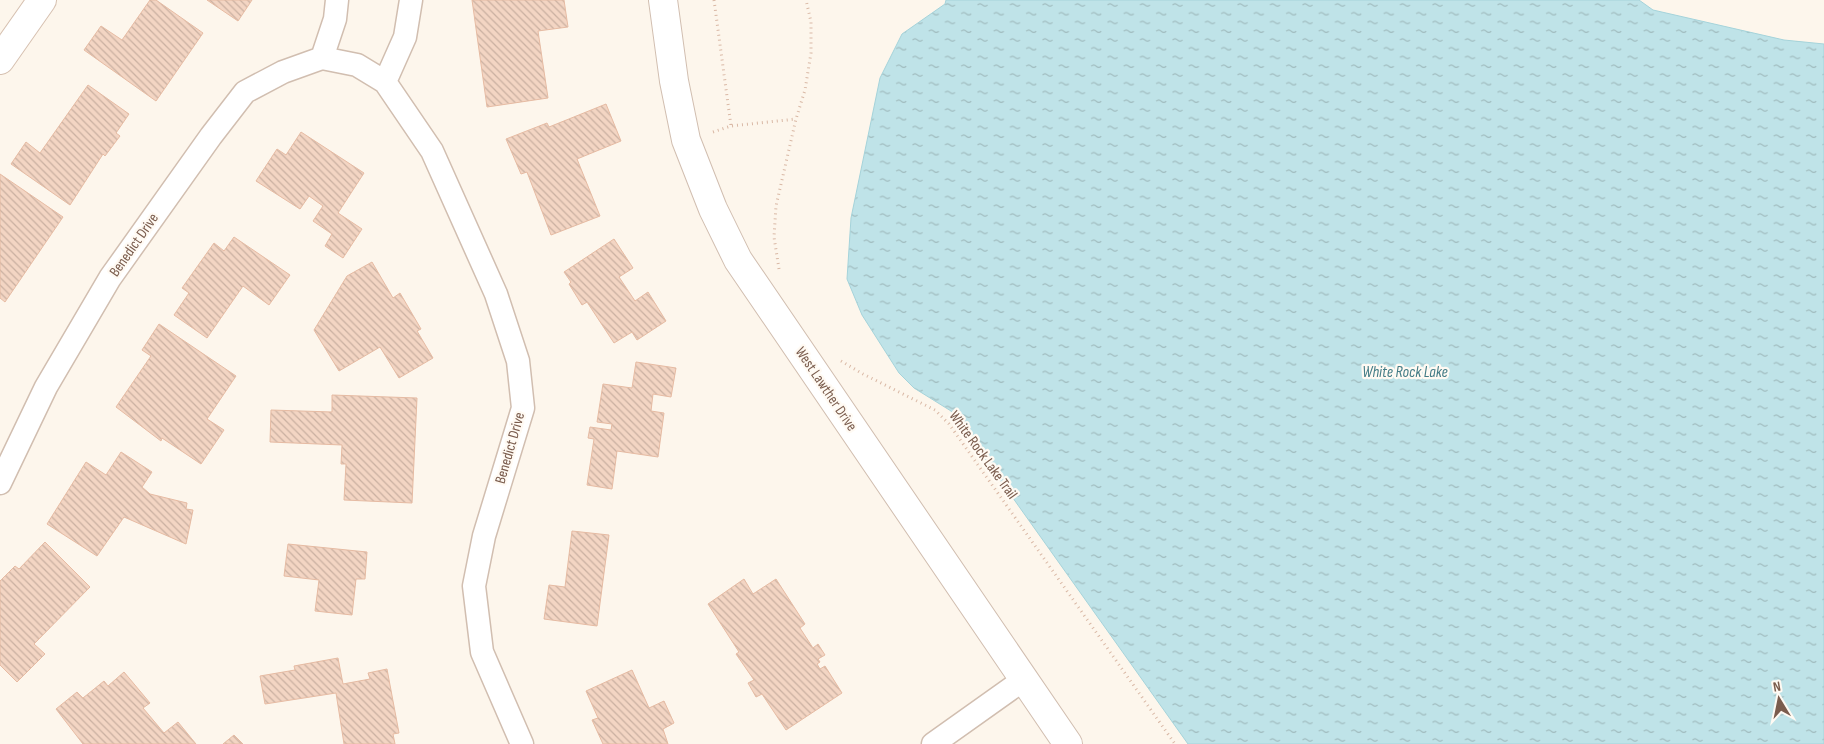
<svg xmlns="http://www.w3.org/2000/svg" width="1824" height="744" font-family="'Sofia Sans Condensed',sans-serif">
<style>
.water{fill:url(#water-ripples);stroke:#a5d3da}
.building{fill:url(#building-back-hatch);stroke:#e6bba3}
.lines{fill:none;stroke-linecap:round;stroke-linejoin:round}
.minor-casing{stroke:#d1beb0;stroke-width:25}
.tertiary-casing{stroke:#d1beb0;stroke-width:30}
.secondary-casing{stroke:#d6c0b0;stroke-width:30}
.path{stroke:#d9b8a5;stroke-width:3;stroke-dasharray:1 4;stroke-linecap:butt}
.minor{stroke:#fff;stroke-width:22}
.tertiary{stroke:#fff;stroke-width:28}
.secondary{stroke:#fff;stroke-width:28}
.labels{text-anchor:middle;dominant-baseline:central;stroke-width:4.5;stroke-linejoin:round;paint-order:stroke}
.street-label{font-size:15px;fill:#7a5c4d;stroke:#fffaf3}
.water-label{font-size:16px;font-style:italic;fill:#437c86;stroke:#fffaf3}
</style>
<defs>
<pattern id="water-ripples" width="26" height="14" patternUnits="userSpaceOnUse" patternTransform="scale(1.25)"><rect width="26" height="14" fill="#bfe3e8"/><path d="M2 4q2-2 4 0t4 0M15 11q2-2 4 0t4 0" fill="none" stroke="#a0bbbe"/></pattern>
<pattern id="building-back-hatch" width="6" height="6" patternUnits="userSpaceOnUse" patternTransform="scale(1.25)"><rect width="6" height="6" fill="#f3d5c3"/><path d="M-1 5l2 2M0 0l6 6M5-1l2 2" fill="none" stroke="#cab0a1"/></pattern>
</defs>
<rect width="100%" height="100%" fill="#fdf6ec"/>
<path class="water" d="M 946,0 L 1639,0 L 1653,10 L 1784,40 L 1824,44 L 1824,744 L 1188,744 L 951,411 L 914,388 L 899,373 L 862,315 L 847,279 L 851,218 L 880,78 L 902,34 L 945,4 Z"/>
<path class="building" d="M 150,0 L 156,0 L 203,33 L 156,101 L 84,50 L 101,26 L 122,40 Z
M 207,0 L 252,0 L 238,21 Z
M 472,0 L 564,0 L 568,27 L 538,31 L 548,98 L 487,107 Z
M 88,85 L 129,114 L 116,133 L 120,136 L 105,156 L 103,154 L 70,205 L 11,164 L 26,142 L 40,153 Z
M 606,104 L 621,141 L 577,159 L 600,216 L 551,235 L 527,172 L 521,174 L 506,139 L 547,123 L 549,127 Z
M 301,132 L 364,173 L 338,213 L 362,229 L 343,258 L 325,246 L 332,234 L 313,221 L 323,206 L 309,196 L 300,209 L 256,181 L 277,149 L 286,155 Z
M 0,174 L 63,217 L 5,302 L 0,298 Z
M 234,237 L 290,275 L 269,305 L 243,286 L 207,338 L 174,315 L 189,293 L 182,288 L 214,243 L 224,251 Z
M 614,239 L 633,268 L 619,277 L 635,301 L 648,292 L 666,321 L 637,340 L 632,332 L 614,343 L 587,302 L 582,305 L 569,284 L 571,282 L 564,272 Z
M 372,262 L 393,298 L 400,293 L 421,329 L 417,331 L 433,358 L 399,378 L 380,347 L 339,371 L 314,330 L 347,276 Z
M 159,324 L 236,376 L 207,419 L 224,430 L 201,464 L 162,438 L 161,441 L 116,407 L 151,356 L 142,350 Z
M 636,362 L 676,368 L 671,397 L 653,394 L 651,411 L 664,413 L 658,457 L 617,451 L 612,489 L 587,485 L 594,439 L 588,438 L 590,427 L 611,430 L 612,424 L 597,422 L 603,384 L 632,388 Z
M 332,395 L 417,398 L 412,503 L 344,500 L 346,464 L 341,464 L 342,445 L 270,442 L 271,410 L 332,412 Z
M 121,452 L 152,472 L 142,487 L 150,494 L 187,503 L 186,509 L 193,510 L 186,544 L 124,517 L 97,556 L 47,524 L 86,462 L 106,475 Z
M 572,531 L 609,535 L 597,626 L 544,619 L 549,585 L 565,587 Z
M 45,542 L 90,587 L 34,644 L 45,654 L 17,682 L 0,665 L 0,581 L 15,566 L 19,569 Z
M 288,544 L 367,552 L 365,579 L 356,579 L 352,615 L 315,611 L 319,580 L 284,576 Z
M 744,579 L 753,594 L 776,579 L 805,624 L 800,628 L 813,648 L 818,644 L 825,655 L 818,659 L 820,662 L 817,664 L 820,669 L 825,666 L 842,693 L 786,730 L 762,694 L 756,697 L 748,683 L 754,680 L 736,654 L 739,652 L 708,604 Z
M 338,658 L 343,684 L 370,679 L 368,673 L 387,669 L 399,733 L 393,734 L 395,744 L 344,744 L 336,693 L 265,704 L 260,676 L 295,670 L 294,666 Z
M 632,670 L 649,708 L 664,701 L 674,723 L 663,729 L 668,744 L 603,744 L 592,720 L 598,718 L 586,691 Z
M 124,672 L 150,703 L 143,708 L 164,733 L 178,722 L 196,744 L 83,744 L 56,709 L 77,692 L 83,698 L 104,681 L 108,686 Z
M 234,735 L 243,744 L 223,744 Z"/>
<g class="lines">
<g class="minor-casing">
<path id="minor" d="M 322,58 L 335,19 L 337,0
M 385,82 L 405,37 L 411,0
M 0,483 L 46,387 L 110,278 L 211,136 L 245,92 L 283,72 L 322,58 L 357,65 L 385,82 L 432,151 L 496,294 L 518,361 L 523,408 L 484,536 L 474,586 L 482,652 L 522,744
M 933,744 L 1023,680"/>
</g>
<g class="tertiary-casing">
<path id="tertiary" d="M 663,0 L 674,81 L 686,140 L 713,209 L 738,260 L 1068,744"/>
</g>
<g class="secondary-casing">
<path id="secondary" d="M 0,60 L 42,0"/>
</g>
<path class="path" d="M 714,0 L 731,126
M 713,132 L 731,126 L 796,119
M 779,269 L 774,237 L 776,206 L 796,119 L 805,90 L 811,53 L 811,22 L 806,0
M 841,361 L 863,374 L 935,410 L 949,424 L 1175,744"/>
<use href="#minor" class="minor"/>
<use href="#tertiary" class="tertiary"/>
<use href="#secondary" class="secondary"/>
</g>
<g class="labels">
<g class="street-label">
<text transform="translate(134 245) rotate(-55)">Benedict Drive</text>
<text transform="translate(826 389) rotate(56)">West Lawther Drive</text>
<text transform="translate(510 448) rotate(-74)">Benedict Drive</text>
<text transform="translate(983 455) rotate(54)">White Rock Lake Trail</text>
</g>
<g class="water-label">
<text x="1405" y="372">White Rock Lake</text>
</g>
</g>
<g transform="translate(1779 699) rotate(350)" stroke="#fffaf3" stroke-width="4" paint-order="stroke">
<path d="M0-4L9 19L0 12L-9 19Z" fill="#7a5c4d"/>
<text y="-8" font-size="14" font-weight="bold" text-anchor="middle" fill="#7a5c4d">N</text>
</g>
</svg>
